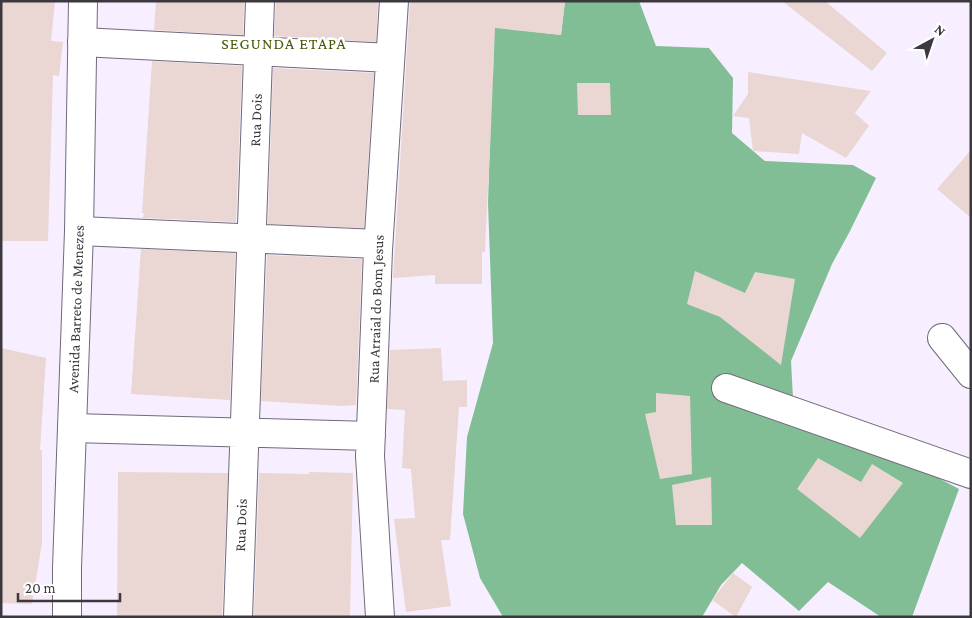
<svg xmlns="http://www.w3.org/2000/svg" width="972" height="618" font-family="'Crimson Pro',serif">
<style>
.forest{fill:#81be96}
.building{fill:#ead6d3}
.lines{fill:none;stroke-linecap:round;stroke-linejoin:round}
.minor-casing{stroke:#716a78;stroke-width:30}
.secondary-casing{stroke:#716a78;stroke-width:30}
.minor{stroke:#fff;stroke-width:28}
.secondary{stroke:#fff;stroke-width:28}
.labels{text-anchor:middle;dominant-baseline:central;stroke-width:5;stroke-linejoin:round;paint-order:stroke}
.street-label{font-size:15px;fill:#3b383e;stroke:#fff}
.neighbourhood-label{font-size:16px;letter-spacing:1px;fill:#475809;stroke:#fff}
</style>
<rect width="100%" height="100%" fill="#f7efff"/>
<path class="forest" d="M 565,1 L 639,1 L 656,46 L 709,48 L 733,78 L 732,133 L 765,161 L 853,165 L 876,178 L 850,231 L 832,264 L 791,361 L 794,417 L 880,447 L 959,489 L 912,617 L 881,617 L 828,582 L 799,611 L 742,563 L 721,585 L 702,617 L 503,617 L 480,578 L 463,514 L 467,437 L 493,343 L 488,203 L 492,79 L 493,77 L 494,27 L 561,35 Z"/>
<path class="building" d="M 1,1 L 55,1 L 51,41 L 63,42 L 59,76 L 53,75 L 48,241 L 1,241 Z
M 156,1 L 244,1 L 243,35 L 154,30 Z
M 276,1 L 378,1 L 376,42 L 274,36 Z
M 410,1 L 565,1 L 561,35 L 495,28 L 490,151 L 486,227 L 485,252 L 482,252 L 482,284 L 435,284 L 435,275 L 393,278 Z
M 782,1 L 825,1 L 887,53 L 872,71 Z
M 152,61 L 242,66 L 236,222 L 143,218 L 144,213 L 142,213 Z
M 273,68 L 374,73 L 364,228 L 268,224 Z
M 748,72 L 871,91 L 855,113 L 869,126 L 846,158 L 802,133 L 799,154 L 753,151 L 749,118 L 733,116 L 748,94 Z
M 577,83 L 610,83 L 611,115 L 578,115 Z
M 971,150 L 971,218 L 937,189 Z
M 141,249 L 235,253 L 230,400 L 131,394 Z
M 267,255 L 362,259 L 356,405 L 341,406 L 261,401 Z
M 695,271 L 745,293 L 755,272 L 795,279 L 781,365 L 720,317 L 687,304 Z
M 1,348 L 46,358 L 40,450 L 42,450 L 42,543 L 32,604 L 1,603 Z
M 441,348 L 443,381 L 467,380 L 467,407 L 459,407 L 450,540 L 441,540 L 451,606 L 406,612 L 394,519 L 415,518 L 411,469 L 402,468 L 405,410 L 387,409 L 390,350 Z
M 656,393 L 690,396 L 692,474 L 660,479 L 645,414 L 656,412 Z
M 818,458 L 861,482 L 872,464 L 903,483 L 860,538 L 797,489 Z
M 118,472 L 228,473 L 222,617 L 117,617 Z
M 309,472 L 353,473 L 350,617 L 254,617 L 259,473 L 309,474 Z
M 711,477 L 712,525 L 676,525 L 672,485 Z
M 733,573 L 752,587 L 736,617 L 712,600 Z"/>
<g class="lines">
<g class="minor-casing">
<path id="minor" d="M 82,42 L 390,58
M 79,231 L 378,244
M 942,338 L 971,374
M 726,388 L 971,474
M 72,428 L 371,436
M 238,617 L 260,1
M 380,617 L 370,456 L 378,250 L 394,1"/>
</g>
<g class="secondary-casing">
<path id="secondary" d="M 67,617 L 67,568 L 79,231 L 83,1"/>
</g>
<use href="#minor" class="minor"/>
<use href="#secondary" class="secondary"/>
</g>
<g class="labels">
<g class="street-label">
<text transform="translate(256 120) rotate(-88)">Rua Dois</text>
<text transform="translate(76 309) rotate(-88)">Avenida Barreto de Menezes</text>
<text transform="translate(376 309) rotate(-88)">Rua Arraial do Bom Jesus</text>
<text transform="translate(241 525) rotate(-88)">Rua Dois</text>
</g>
<g class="neighbourhood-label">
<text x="284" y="43">SEGUNDA ETAPA</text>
</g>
</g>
<rect width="972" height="618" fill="none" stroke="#3b383e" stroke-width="5"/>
<g transform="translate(932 40) rotate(40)" stroke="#ffffff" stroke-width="4" paint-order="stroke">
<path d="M0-4L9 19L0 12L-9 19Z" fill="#3b383e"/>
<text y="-8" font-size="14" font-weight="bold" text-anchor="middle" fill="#3b383e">N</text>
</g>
<path d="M18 593v8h102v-8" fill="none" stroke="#3b383e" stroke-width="2.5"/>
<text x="25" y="593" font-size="15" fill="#3b383e" stroke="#ffffff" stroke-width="4" paint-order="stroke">20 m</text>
</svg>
